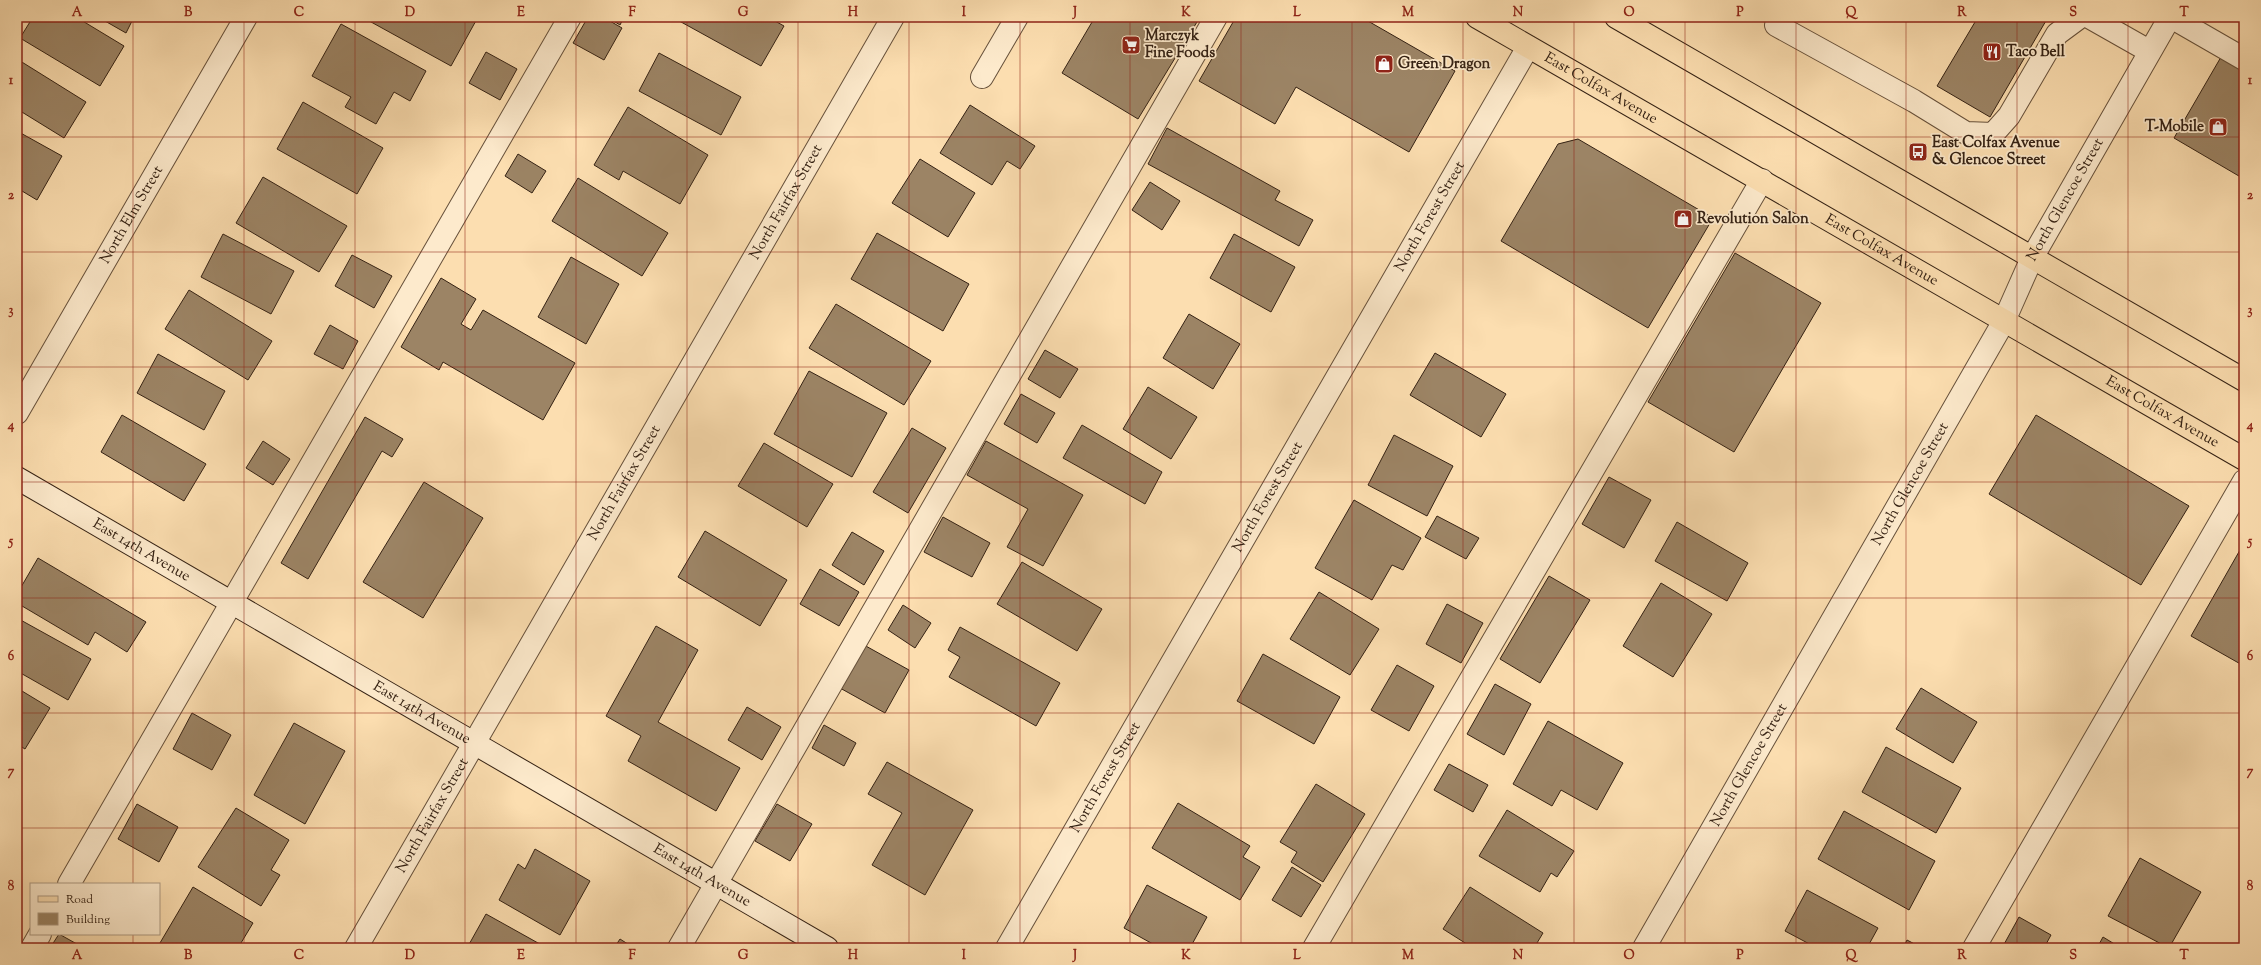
<svg xmlns="http://www.w3.org/2000/svg" width="2261" height="965" font-family="'Sorts Mill Goudy',serif">
<style>
.building{fill:#9c8465;stroke:#352214}
.lines{fill:none;stroke-linecap:round;stroke-linejoin:round}
.service-casing{stroke:#67513b;stroke-width:24}
.minor-casing{stroke:#67513b;stroke-width:24}
.secondary-casing{stroke:#352214;stroke-width:24}
.primary-casing{stroke:#352214;stroke-width:24}
.service{stroke:#fdeacc;stroke-width:22}
.minor{stroke:#fdeacc;stroke-width:22}
.secondary{stroke:#fdeacc;stroke-width:22}
.primary{stroke:#fcdeb0;stroke-width:22}
.grid{fill:none;stroke:#8f2418;stroke-width:1;stroke-opacity:0.55}
.labels{text-anchor:middle;dominant-baseline:central;stroke-width:3.5;stroke-linejoin:round;paint-order:stroke}
.poi-label{font-size:15px;font-weight:bold;fill:#352214;stroke:#fdeacc;text-anchor:start}
.street-label{font-size:15px;fill:#352214;stroke:#fdeacc}
.neatline{fill:none;stroke:#8f2418;stroke-width:1.5}
.grid-label{font-size:13px;text-anchor:middle;font-weight:bold;fill:#8f2418}
</style>
<rect width="100%" height="100%" fill="#fcdeb0"/>
<filter id="stains"><feTurbulence type="fractalNoise" baseFrequency=".005" numOctaves="4"/><feColorMatrix values="0 0 0 0 .2 0 0 0 0 .09 0 0 0 0 .02 0 0 0 .5 -.17"/></filter>
<radialGradient id="worn" r=".72"><stop offset=".6" stop-color="#630" stop-opacity="0"/><stop offset="1" stop-color="#630" stop-opacity=".3"/></radialGradient>
<path class="building" d="M 33,17 L 76,17 L 124,46 L 100,86 L 20,38 Z
M 98,17 L 134,17 L 126,33 Z
M 362,17 L 478,17 L 451,66 Z
M 588,17 L 603,17 L 622,28 L 604,60 L 573,43 Z
M 607,17 L 624,17 L 620,25 Z
M 672,17 L 768,17 L 784,26 L 761,66 Z
M 1095,17 L 1200,17 L 1138,119 L 1062,73 Z
M 1236,17 L 1361,17 L 1455,71 L 1409,152 L 1296,87 L 1275,124 L 1199,81 Z
M 1978,17 L 2043,17 L 2047,19 L 1990,117 L 1937,86 Z
M 341,24 L 426,71 L 410,101 L 394,92 L 376,124 L 345,107 L 351,97 L 312,76 Z
M 486,52 L 517,69 L 500,100 L 469,83 Z
M 659,53 L 741,97 L 721,135 L 639,91 Z
M 2221,57 L 2244,71 L 2244,179 L 2174,138 Z
M 17,59 L 86,102 L 64,138 L 17,109 Z
M 303,102 L 383,148 L 357,194 L 277,149 Z
M 970,105 L 1035,146 L 1020,169 L 1007,161 L 992,185 L 940,153 Z
M 628,107 L 708,155 L 680,204 L 623,171 L 619,180 L 594,165 Z
M 1167,128 L 1280,191 L 1275,200 L 1313,220 L 1299,246 L 1148,164 Z
M 17,131 L 62,156 L 37,200 L 17,188 Z
M 1578,139 L 1713,218 L 1648,328 L 1501,241 L 1558,144 Z
M 518,154 L 546,171 L 532,193 L 505,176 Z
M 920,159 L 975,193 L 948,237 L 892,203 Z
M 263,177 L 347,226 L 319,272 L 236,223 Z
M 578,178 L 668,233 L 642,276 L 552,221 Z
M 1150,182 L 1180,201 L 1162,230 L 1132,210 Z
M 877,233 L 969,284 L 943,331 L 851,279 Z
M 223,234 L 294,271 L 271,314 L 201,277 Z
M 1234,234 L 1295,267 L 1271,312 L 1210,278 Z
M 1735,253 L 1821,303 L 1734,452 L 1648,402 Z
M 352,255 L 392,276 L 374,308 L 335,286 Z
M 571,257 L 619,284 L 586,344 L 538,317 Z
M 441,278 L 476,299 L 461,324 L 471,330 L 483,310 L 575,363 L 543,420 L 443,362 L 439,370 L 401,347 Z
M 189,290 L 272,341 L 248,380 L 165,329 Z
M 836,304 L 931,361 L 904,405 L 809,348 Z
M 1189,314 L 1240,344 L 1213,389 L 1163,358 Z
M 330,325 L 358,341 L 343,369 L 314,354 Z
M 1045,350 L 1078,369 L 1060,398 L 1028,379 Z
M 1435,353 L 1506,394 L 1481,437 L 1410,395 Z
M 158,354 L 225,391 L 204,430 L 137,393 Z
M 809,371 L 887,413 L 852,477 L 774,434 Z
M 1148,387 L 1197,417 L 1171,459 L 1123,429 Z
M 1021,394 L 1055,413 L 1037,443 L 1004,424 Z
M 122,415 L 206,464 L 184,501 L 101,452 Z
M 2036,415 L 2189,506 L 2141,585 L 1989,494 Z
M 365,417 L 403,439 L 392,457 L 382,451 L 308,579 L 281,563 Z
M 1082,425 L 1162,472 L 1145,504 L 1063,458 Z
M 912,428 L 946,448 L 908,513 L 873,492 Z
M 1394,435 L 1453,466 L 1427,516 L 1368,485 Z
M 263,441 L 290,459 L 273,485 L 246,468 Z
M 986,441 L 1083,495 L 1043,566 L 1007,547 L 1028,509 L 967,475 Z
M 764,443 L 833,484 L 807,527 L 738,486 Z
M 1609,477 L 1651,500 L 1624,548 L 1582,524 Z
M 424,482 L 483,518 L 423,618 L 363,582 Z
M 1354,500 L 1421,538 L 1403,570 L 1392,565 L 1372,600 L 1315,568 Z
M 1437,516 L 1479,538 L 1466,559 L 1425,537 Z
M 943,517 L 990,543 L 972,577 L 924,552 Z
M 1677,522 L 1748,563 L 1727,601 L 1655,561 Z
M 705,531 L 787,580 L 760,626 L 678,577 Z
M 852,532 L 884,551 L 864,585 L 832,565 Z
M 2244,543 L 2244,666 L 2191,636 Z
M 38,558 L 146,622 L 127,652 L 95,632 L 88,645 L 17,603 L 17,594 Z
M 1022,562 L 1102,609 L 1077,651 L 997,604 Z
M 820,569 L 859,592 L 839,626 L 800,604 Z
M 1549,576 L 1590,600 L 1540,683 L 1500,659 Z
M 1661,583 L 1712,614 L 1673,677 L 1623,646 Z
M 1319,592 L 1379,629 L 1350,675 L 1290,639 Z
M 1447,604 L 1483,623 L 1461,663 L 1426,644 Z
M 903,605 L 931,623 L 915,648 L 888,630 Z
M 17,618 L 91,659 L 68,700 L 17,671 Z
M 656,626 L 698,650 L 658,722 L 740,768 L 716,811 L 628,761 L 641,736 L 606,716 Z
M 960,627 L 1060,683 L 1036,726 L 949,677 L 960,657 L 948,650 Z
M 864,645 L 909,670 L 885,713 L 840,688 Z
M 1263,654 L 1340,697 L 1314,744 L 1237,701 Z
M 1397,665 L 1434,686 L 1409,731 L 1371,710 Z
M 1495,684 L 1531,704 L 1504,755 L 1467,734 Z
M 17,688 L 50,708 L 25,749 L 17,744 Z
M 1921,688 L 1977,722 L 1953,763 L 1896,729 Z
M 747,707 L 781,727 L 762,760 L 728,740 Z
M 192,713 L 231,735 L 212,770 L 173,749 Z
M 1548,721 L 1623,763 L 1597,810 L 1561,790 L 1552,806 L 1513,784 Z
M 294,723 L 345,751 L 305,824 L 254,795 Z
M 824,725 L 856,743 L 844,766 L 812,748 Z
M 1886,747 L 1961,788 L 1936,833 L 1862,792 Z
M 887,762 L 973,810 L 925,895 L 872,865 L 902,813 L 868,794 Z
M 1449,764 L 1488,785 L 1473,812 L 1434,790 Z
M 1316,784 L 1365,814 L 1323,882 L 1291,862 L 1297,852 L 1280,842 Z
M 1178,803 L 1250,846 L 1243,857 L 1260,867 L 1240,900 L 1152,848 Z
M 137,804 L 178,827 L 159,862 L 118,839 Z
M 777,804 L 812,824 L 790,861 L 755,841 Z
M 236,808 L 289,840 L 271,870 L 280,875 L 261,906 L 198,867 Z
M 1507,810 L 1574,851 L 1557,877 L 1551,873 L 1540,892 L 1479,856 Z
M 1844,811 L 1935,861 L 1909,910 L 1818,859 Z
M 535,849 L 590,881 L 560,935 L 499,900 L 518,864 L 525,869 Z
M 2140,858 L 2201,892 L 2169,948 L 2108,916 Z
M 1292,867 L 1321,885 L 1301,917 L 1272,900 Z
M 1147,885 L 1207,917 L 1190,948 L 1160,948 L 1124,928 Z
M 193,887 L 253,923 L 238,948 L 157,948 Z
M 1470,887 L 1543,933 L 1534,948 L 1473,948 L 1443,929 Z
M 1807,890 L 1878,928 L 1867,948 L 1817,948 L 1785,931 Z
M 486,914 L 547,948 L 467,948 Z
M 2019,917 L 2051,935 L 2044,948 L 2002,948 Z
M 59,934 L 84,948 L 50,948 Z
M 2103,937 L 2121,948 L 2097,948 Z
M 620,939 L 634,948 L 614,948 Z
M 1907,940 L 1922,948 L 1903,948 Z"/>
<g class="lines">
<g class="service-casing">
<path id="service" d="M 2089,17 L 2149,51
M 2171,17 L 2244,59
M 1776,25 L 1914,101 L 1966,133 L 1993,134 L 2009,116 L 2057,34 L 2080,17
M 982,77 L 1017,17
M 69,884 L 570,17
M 32,948 L 40,934
M 679,948 L 1216,17
M 1314,948 L 1762,180
M 1974,948 L 2244,481"/>
</g>
<g class="minor-casing">
<g id="minor">
<path id="s1" d="M 17,413 L 246,17"/>
<path id="s2" d="M 356,948 L 893,17"/>
<path id="s3" d="M 1007,948 L 1528,47"/>
<path id="s4" d="M 1644,948 L 2004,321 L 2032,258 L 2170,17"/>
</g>
</g>
<g class="secondary-casing">
<g id="secondary">
<path id="s5" d="M 17,478 L 827,948"/>
</g>
</g>
<g class="primary-casing">
<g id="primary">
<path id="s6" d="M 1477,17 L 2244,459"/>
<path d="M 1616,17 L 2244,380"/>
</g>
</g>
<use href="#service" class="service"/>
<use href="#minor" class="minor"/>
<use href="#secondary" class="secondary"/>
<use href="#primary" class="primary"/>
</g>
<path class="grid" d="M 133,17 L 133,884M 244,17 L 244,948M 355,17 L 355,948M 465,17 L 465,948M 576,17 L 576,948M 687,17 L 687,948M 798,17 L 798,948M 909,17 L 909,948M 1020,17 L 1020,948M 1130,17 L 1130,948M 1241,17 L 1241,948M 1352,17 L 1352,948M 1463,17 L 1463,948M 1574,17 L 1574,948M 1685,17 L 1685,948M 1796,17 L 1796,948M 1906,17 L 1906,948M 2017,17 L 2017,948M 2128,17 L 2128,948M 17,137 L 2244,137M 17,252 L 2244,252M 17,367 L 2244,367M 17,482 L 2244,482M 17,598 L 2244,598M 17,713 L 2244,713M 17,828 L 2244,828M 133,934 L 133,948"/>
<defs>
<g id="supermarket-square" transform="scale(1)"><rect x="-9" y="-9" width="18" height="18" rx="4" fill="#8f2418" stroke="#fdeacc"/><path d="M-6-5.5h2.5l.6 2H6L4.5 2H-2.5L-4.4-4H-6ZM-1.5 3.2a1.3 1.3 0 1 0 .1 0ZM3 3.2a1.3 1.3 0 1 0 .1 0Z" fill="#fff"/></g>
<g id="restaurant-square" transform="scale(1)"><rect x="-9" y="-9" width="18" height="18" rx="4" fill="#8f2418" stroke="#fdeacc"/><path d="M-5-6h1v4h1v-4h1v4h1v-4h1v5L-1.5 .5V6h-2V.5L-5-1ZM5-6V6H3V1.5H1.5Q1.5-4 5-6Z" fill="#fff"/></g>
<g id="shop-square" transform="scale(1)"><rect x="-9" y="-9" width="18" height="18" rx="4" fill="#8f2418" stroke="#fdeacc"/><path d="M-5-2.5h2.3a2.7 3.5 0 0 1 5.4 0H5L5.5 6h-11ZM-1.5-2.5h3a1.5 2.3 0 0 0-3 0Z" fill="#fff"/></g>
<g id="bus-square" transform="scale(1)"><rect x="-9" y="-9" width="18" height="18" rx="4" fill="#8f2418" stroke="#fdeacc"/><path d="M-5-6H5V4H4V6H2V4H-2V6H-4V4H-5ZM-3.5-4V0h7V-4ZM-3.5 1.2v1.5H-2V1.2ZM2 1.2v1.5H3.5V1.2Z" fill="#fff"/></g>
</defs>
<g fill-rule="evenodd">
<use href="#supermarket-square" x="1131" y="45"/>
<use href="#restaurant-square" x="1992" y="52"/>
<use href="#shop-square" x="1384" y="64"/>
<use href="#shop-square" x="2218" y="127"/>
<use href="#bus-square" x="1918" y="152"/>
<use href="#shop-square" x="1683" y="219"/>
</g>
<g class="labels">
<g class="poi-label">
<text x="1145" y="36">Marczyk<tspan x="1145" dy="17">Fine Foods</tspan></text>
<text x="2006" y="52">Taco Bell</text>
<text x="1398" y="64">Green Dragon</text>
<text x="2204" y="127" text-anchor="end">T-Mobile</text>
<text x="1932" y="143">East Colfax Avenue<tspan x="1932" dy="17">&amp; Glencoe Street</tspan></text>
<text x="1697" y="219">Revolution Salon</text>
</g>
<g class="street-label">
<text stroke="none"><textPath href="#s6" startOffset="143">East Colfax Avenue</textPath></text>
<text stroke="none"><textPath href="#s4" startOffset="859">North Glencoe Street</textPath></text>
<text stroke="none"><textPath href="#s2" startOffset="861">North Fairfax Street</textPath></text>
<text stroke="none"><textPath href="#s1" startOffset="229">North Elm Street</textPath></text>
<text stroke="none"><textPath href="#s3" startOffset="845">North Forest Street</textPath></text>
<text stroke="none"><textPath href="#s6" startOffset="467">East Colfax Avenue</textPath></text>
<text stroke="none"><textPath href="#s6" startOffset="791">East Colfax Avenue</textPath></text>
<text stroke="none"><textPath href="#s2" startOffset="537">North Fairfax Street</textPath></text>
<text stroke="none"><textPath href="#s4" startOffset="535">North Glencoe Street</textPath></text>
<text stroke="none"><textPath href="#s3" startOffset="521">North Forest Street</textPath></text>
<text stroke="none"><textPath href="#s5" startOffset="144">East 14th Avenue</textPath></text>
<text stroke="none"><textPath href="#s5" startOffset="468">East 14th Avenue</textPath></text>
<text stroke="none"><textPath href="#s4" startOffset="211">North Glencoe Street</textPath></text>
<text stroke="none"><textPath href="#s3" startOffset="197">North Forest Street</textPath></text>
<text stroke="none"><textPath href="#s2" startOffset="153">North Fairfax Street</textPath></text>
<text stroke="none"><textPath href="#s5" startOffset="792">East 14th Avenue</textPath></text>
</g>
</g>
<rect width="2261" height="965" fill="none" stroke="#fcdeb0" stroke-width="44"/>
<rect x="30" y="883" width="130" height="52" fill="#fdeacc" stroke="#ad9a82"/>
<rect x="38" y="896" width="20" height="6" fill="#fcdeb0" stroke="#ad9a82"/>
<text x="66" y="903" font-size="12" fill="#352214">Road</text>
<rect x="38" y="913" width="20" height="12" fill="#9c8465" stroke="#ad9a82"/>
<text x="66" y="923" font-size="12" fill="#352214">Building</text>
<rect x="22" y="22" width="2217" height="921" class="neatline"/>
<g class="grid-label">
<text x="77" y="16">A</text>
<text x="188" y="16">B</text>
<text x="299" y="16">C</text>
<text x="410" y="16">D</text>
<text x="521" y="16">E</text>
<text x="632" y="16">F</text>
<text x="743" y="16">G</text>
<text x="853" y="16">H</text>
<text x="964" y="16">I</text>
<text x="1075" y="16">J</text>
<text x="1186" y="16">K</text>
<text x="1297" y="16">L</text>
<text x="1408" y="16">M</text>
<text x="1518" y="16">N</text>
<text x="1629" y="16">O</text>
<text x="1740" y="16">P</text>
<text x="1851" y="16">Q</text>
<text x="1962" y="16">R</text>
<text x="2073" y="16">S</text>
<text x="2184" y="16">T</text>
<text x="11" y="84">1</text>
<text x="2250" y="84">1</text>
<text x="11" y="199">2</text>
<text x="2250" y="199">2</text>
<text x="11" y="314">3</text>
<text x="2250" y="314">3</text>
<text x="11" y="429">4</text>
<text x="2250" y="429">4</text>
<text x="11" y="545">5</text>
<text x="2250" y="545">5</text>
<text x="11" y="660">6</text>
<text x="2250" y="660">6</text>
<text x="11" y="775">7</text>
<text x="2250" y="775">7</text>
<text x="11" y="890">8</text>
<text x="2250" y="890">8</text>
<text x="77" y="959">A</text>
<text x="188" y="959">B</text>
<text x="299" y="959">C</text>
<text x="410" y="959">D</text>
<text x="521" y="959">E</text>
<text x="632" y="959">F</text>
<text x="743" y="959">G</text>
<text x="853" y="959">H</text>
<text x="964" y="959">I</text>
<text x="1075" y="959">J</text>
<text x="1186" y="959">K</text>
<text x="1297" y="959">L</text>
<text x="1408" y="959">M</text>
<text x="1518" y="959">N</text>
<text x="1629" y="959">O</text>
<text x="1740" y="959">P</text>
<text x="1851" y="959">Q</text>
<text x="1962" y="959">R</text>
<text x="2073" y="959">S</text>
<text x="2184" y="959">T</text>
</g>
<rect width="100%" height="100%" filter="url(#stains)"/>
<rect width="100%" height="100%" fill="url(#worn)"/>
</svg>
